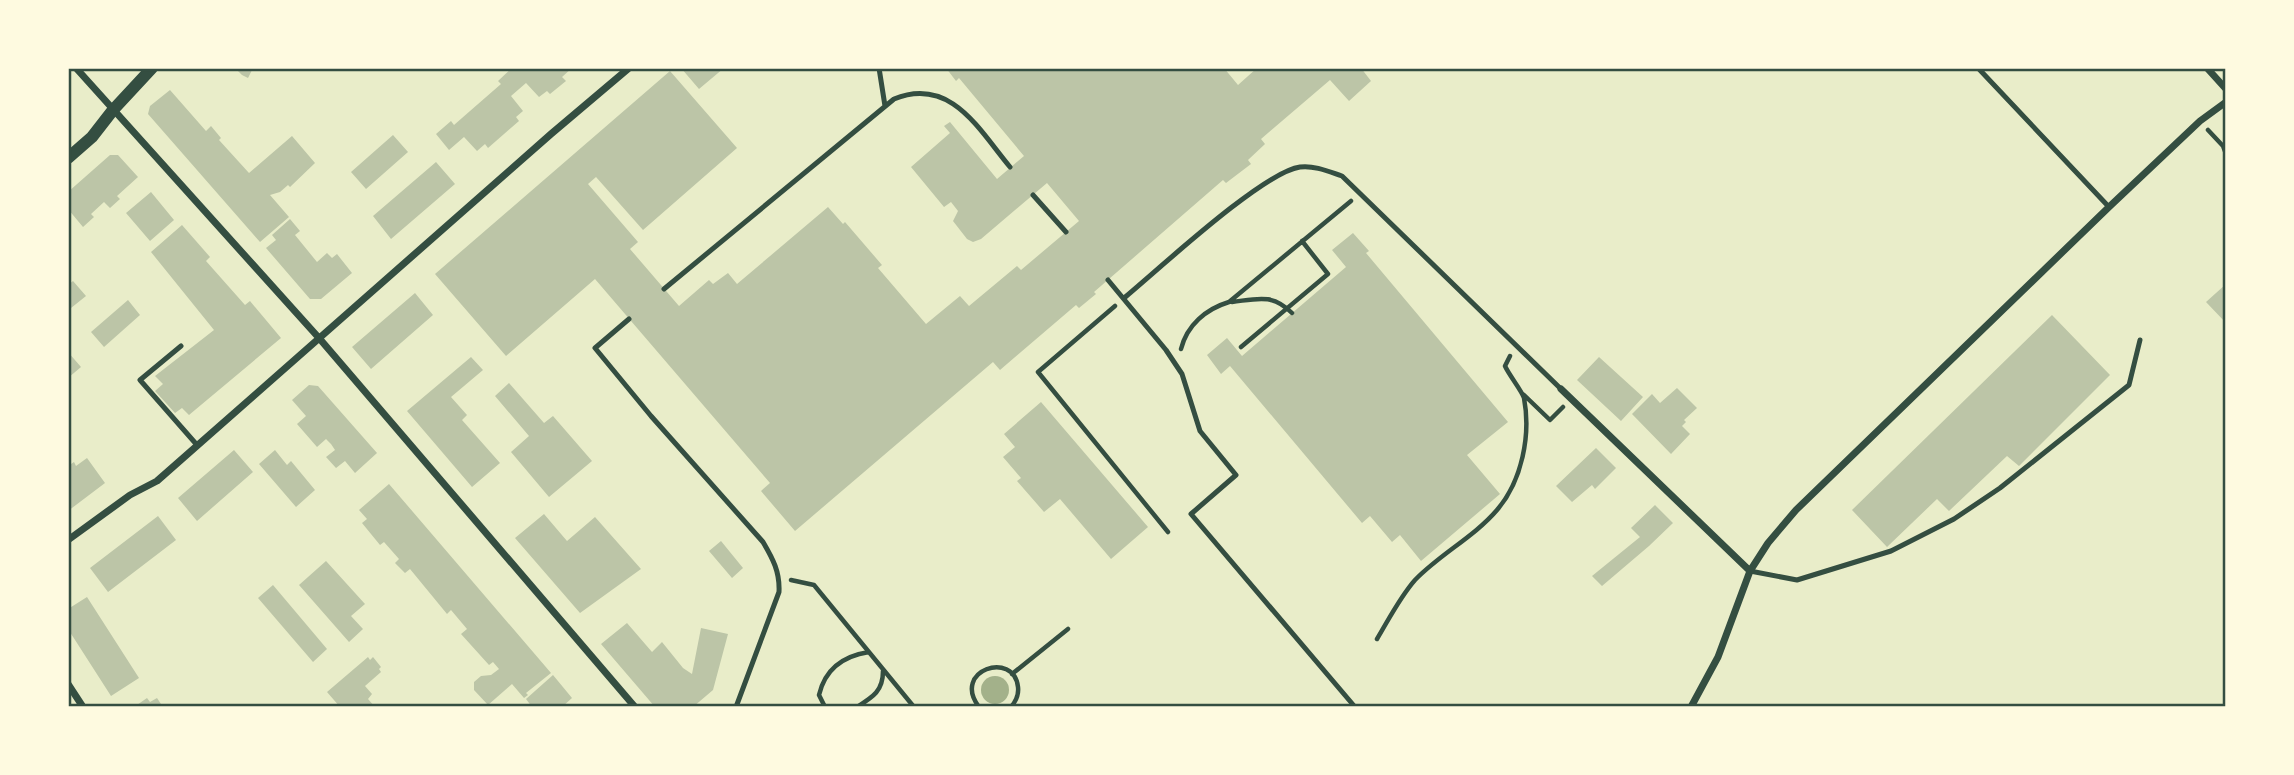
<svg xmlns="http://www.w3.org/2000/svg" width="2294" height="775" font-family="Montserrat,sans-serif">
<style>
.water{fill:#a3b18a}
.building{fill:#bcc5a7}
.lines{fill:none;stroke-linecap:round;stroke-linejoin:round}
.path{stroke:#344e41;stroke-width:4.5}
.service{stroke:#344e41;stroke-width:5}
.minor{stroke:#344e41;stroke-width:7}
.tertiary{stroke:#344e41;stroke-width:12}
.neatline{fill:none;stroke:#344e41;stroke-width:2.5}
</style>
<rect width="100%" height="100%" fill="#e9edc9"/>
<path class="water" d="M981 690a14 14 0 1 1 28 0a14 14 0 1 1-28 0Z"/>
<path class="building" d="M 235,68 L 253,68 L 248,78 L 242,75 Z
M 512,68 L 516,71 L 519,68 L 572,68 L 562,77 L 566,81 L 550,94 L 547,91 L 539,97 L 526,83 L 511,96 L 523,111 L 516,117 L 519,121 L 488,148 L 485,144 L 477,151 L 464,137 L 449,150 L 436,134 L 451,121 L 454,125 L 470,111 L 501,84 L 498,81 Z
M 681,68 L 724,68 L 699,89 Z
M 946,68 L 1224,68 L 1238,85 L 1257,68 L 1361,68 L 1371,81 L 1349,101 L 1330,80 L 1261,139 L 1265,144 L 1248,160 L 1251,164 L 1226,183 L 1223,180 L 1094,292 L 1096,294 L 1079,308 L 1076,305 L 1000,370 L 993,362 L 795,531 L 761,491 L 770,483 L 595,279 L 506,356 L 435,274 L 670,71 L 737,148 L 643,230 L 596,177 L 588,184 L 638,242 L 630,249 L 679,306 L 709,280 L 713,284 L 728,273 L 737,284 L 828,207 L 843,224 L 845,222 L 882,265 L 878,268 L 926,324 L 960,296 L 969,306 L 1017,266 L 1021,270 L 1079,221 L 1047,183 L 981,239 L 973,242 L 967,239 L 953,221 L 958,211 L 951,202 L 944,207 L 911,167 L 950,133 L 944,126 L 950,122 L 997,179 L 1024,156 L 959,78 L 956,81 Z
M 170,90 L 206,131 L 211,126 L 221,138 L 219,140 L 249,173 L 292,136 L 315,163 L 290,187 L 288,185 L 280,192 L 270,195 L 289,217 L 260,242 L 148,114 L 150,106 Z
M 393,135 L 408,152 L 366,189 L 351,172 Z
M 110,155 L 118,155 L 138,177 L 117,196 L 120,199 L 110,208 L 104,202 L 91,214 L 94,217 L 83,227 L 68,209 L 68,192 Z
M 436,162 L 455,184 L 391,239 L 373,216 Z
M 151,192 L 174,220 L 150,241 L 126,213 Z
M 290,219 L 300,231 L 295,235 L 317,262 L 327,253 L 332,258 L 337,254 L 352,273 L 321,299 L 310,299 L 266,248 L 276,240 L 272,235 Z
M 182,225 L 210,257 L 206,261 L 245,305 L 250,301 L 281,338 L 189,415 L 182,408 L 175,413 L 155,391 L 163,384 L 155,376 L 214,330 L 151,252 Z
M 1353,233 L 1369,251 L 1366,253 L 1508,422 L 1467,455 L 1500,494 L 1421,561 L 1400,535 L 1392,542 L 1370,516 L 1362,523 L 1230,366 L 1221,374 L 1207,355 L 1227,338 L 1242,356 L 1346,267 L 1332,250 Z
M 73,281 L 86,296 L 71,308 L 68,305 L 68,285 Z
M 2226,284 L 2226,323 L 2206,302 Z
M 415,293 L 433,315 L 371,369 L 352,347 Z
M 128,300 L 140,315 L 104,347 L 91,332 Z
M 2052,315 L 2110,375 L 2019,466 L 2007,456 L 1949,511 L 1937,499 L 1887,547 L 1852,510 Z
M 68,352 L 81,367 L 68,378 Z
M 471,357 L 483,370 L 451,397 L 467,415 L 462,420 L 500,463 L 472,487 L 407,411 Z
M 1599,357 L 1643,397 L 1621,421 L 1577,380 Z
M 509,383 L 544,423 L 553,416 L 592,461 L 549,497 L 511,452 L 529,436 L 495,396 Z
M 309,385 L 318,386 L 377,453 L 355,473 L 345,461 L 336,468 L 326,457 L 335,450 L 331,444 L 326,439 L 317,447 L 297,424 L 306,416 L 292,400 Z
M 1677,388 L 1697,408 L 1684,420 L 1686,422 L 1682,426 L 1690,434 L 1671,454 L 1632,414 L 1652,394 L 1660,403 Z
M 1041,402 L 1148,527 L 1111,559 L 1060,499 L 1044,512 L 1017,481 L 1021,478 L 1003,457 L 1015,447 L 1004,434 Z
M 1596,448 L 1616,468 L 1595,489 L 1592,485 L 1572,502 L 1556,486 Z
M 234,450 L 253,472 L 197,521 L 178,498 Z
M 275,450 L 287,465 L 291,461 L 315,490 L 296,507 L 259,464 Z
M 87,458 L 105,483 L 68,511 L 68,466 L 74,462 L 76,466 Z
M 389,484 L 551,673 L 526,693 L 528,695 L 524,698 L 512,684 L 488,705 L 474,690 L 474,682 L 481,676 L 491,675 L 499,669 L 493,662 L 489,665 L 461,634 L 467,629 L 451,610 L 447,614 L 410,569 L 405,573 L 395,563 L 399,559 L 384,542 L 380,545 L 362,523 L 367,519 L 359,510 Z
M 1655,505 L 1673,523 L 1649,546 L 1602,586 L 1592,576 L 1640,537 L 1631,528 Z
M 544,514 L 567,541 L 595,517 L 641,569 L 580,613 L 515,538 Z
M 158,516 L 176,540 L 108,592 L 90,568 Z
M 721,541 L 743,568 L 732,578 L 709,551 Z
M 326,561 L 365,604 L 351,616 L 363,629 L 349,642 L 299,585 Z
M 273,585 L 327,649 L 313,662 L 258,598 Z
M 87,597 L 139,678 L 111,696 L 68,629 L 68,609 Z
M 627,623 L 652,652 L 662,642 L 683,668 L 692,674 L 701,628 L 728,634 L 713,690 L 693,707 L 655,707 L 601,644 Z
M 368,657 L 370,660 L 373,657 L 381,667 L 379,669 L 381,672 L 365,686 L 372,694 L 368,699 L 375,707 L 340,707 L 327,692 Z
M 553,675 L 572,698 L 562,707 L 532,707 L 526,699 Z
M 147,698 L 150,702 L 157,698 L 163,707 L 134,707 Z"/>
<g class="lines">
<path class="path" d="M 2208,130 L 2223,146 L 2226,154
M 1232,302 C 1257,299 1272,293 1292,313
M 1115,306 L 1038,372 L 1168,532
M 1241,347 L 1328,274 L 1302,241
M 1181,349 C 1187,325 1206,309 1229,302 L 1351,201
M 1524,395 L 1550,420 L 1563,407
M 791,580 L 814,585 L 914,707
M 1377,639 C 1389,619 1400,597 1415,580 C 1440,554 1474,537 1497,510 C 1522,481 1531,435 1524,398 C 1522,391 1509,375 1505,366 L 1510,356
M 1012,674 L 1068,629
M 825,707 L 819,695 C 825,669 843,656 869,652
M 857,707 C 873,697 883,691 883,671
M 979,707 C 951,670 1014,650 1018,687 C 1019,695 1016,701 1011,707"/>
<path class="service" d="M 879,68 L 885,106
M 1978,68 L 2109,207
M 1033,195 L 1066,232
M 1108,280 L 1166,350 L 1182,374 L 1200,431 L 1236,475 L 1191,514 L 1355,707
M 664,289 L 894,99 C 951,76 979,130 1010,167
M 1124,298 C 1158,270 1263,172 1300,167 C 1314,165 1330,172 1342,176 L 1561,389
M 629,319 L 595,348 L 651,416 L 763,542 C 773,559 780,572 779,592 L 736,707
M 181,346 L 140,380 L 197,445
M 1750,571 L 1797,580 L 1891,551 L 1954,519 L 2000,488 L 2129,385 L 2140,340"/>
<path class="minor" d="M 76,68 L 319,338 L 635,707
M 2207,68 L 2226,89
M 1561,389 L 1750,571
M 68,540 L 130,495 L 157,481 L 551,134 L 629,68
M 68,684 L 83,707
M 1691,707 L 1718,657 L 1750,571 L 1768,543 L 1796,510 L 2109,207 L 2200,121 L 2226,102"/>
<path class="tertiary" d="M 68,158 L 92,137 L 113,110 L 152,68"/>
</g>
<rect width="2294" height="775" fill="none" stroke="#fefae0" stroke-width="140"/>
<rect x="70" y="70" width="2154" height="635" class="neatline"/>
</svg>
